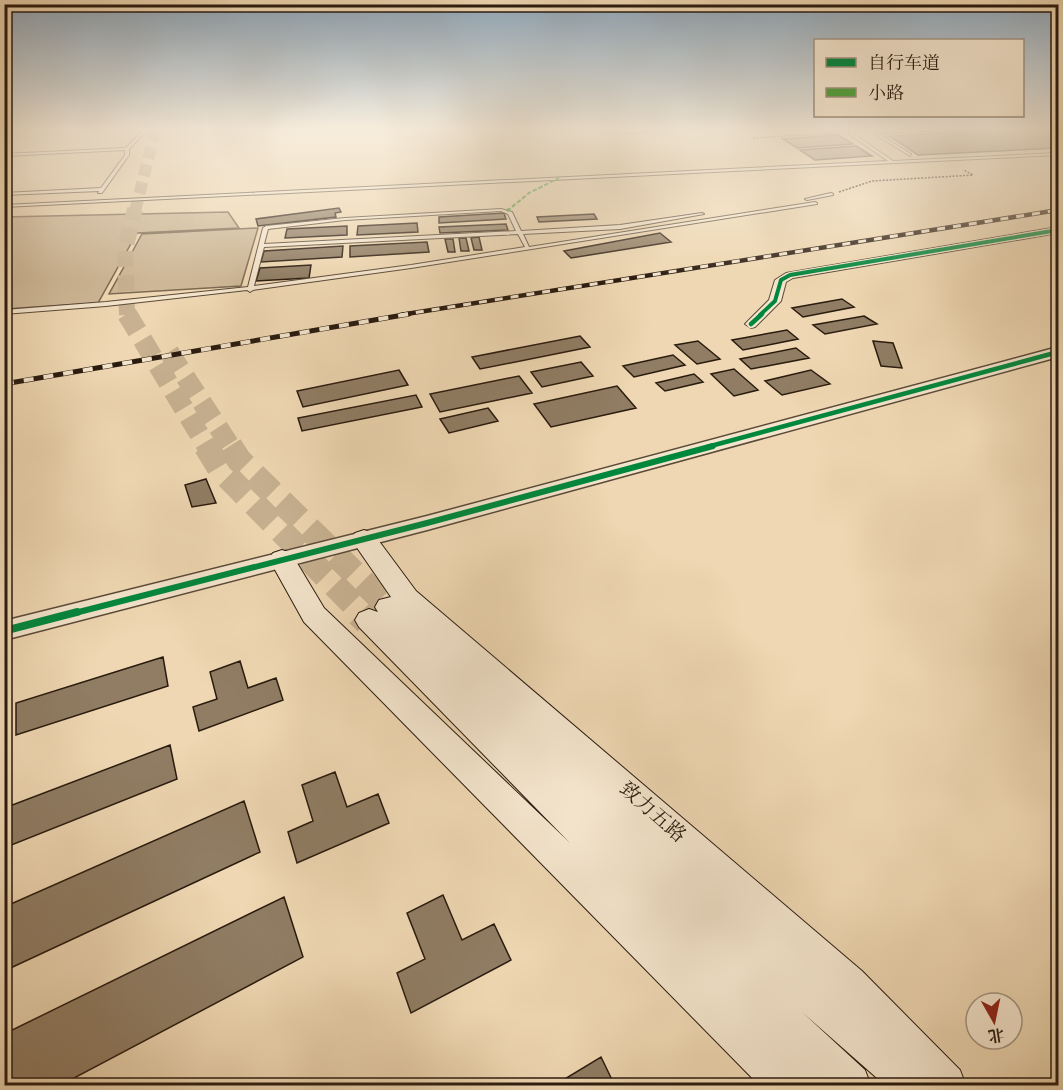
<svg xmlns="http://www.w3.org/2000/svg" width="1063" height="1090" font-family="Vollkorn,'Noto Serif SC',serif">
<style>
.green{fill:#cdb796;stroke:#7c6952;stroke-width:1.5}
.building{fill:#907d64;stroke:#2a1b0f;stroke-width:1.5}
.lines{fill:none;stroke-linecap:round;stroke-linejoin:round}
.secondary-tunnel-far4{stroke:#c7b191;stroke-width:12;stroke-dasharray:12 6;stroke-linecap:butt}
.secondary-tunnel-far3{stroke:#c7b191;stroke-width:16;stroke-dasharray:16 8;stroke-linecap:butt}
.secondary-tunnel-far2{stroke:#c7b191;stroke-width:20;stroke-dasharray:20 10;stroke-linecap:butt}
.secondary-tunnel-far1{stroke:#c7b191;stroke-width:25;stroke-dasharray:25 13;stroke-linecap:butt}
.secondary-tunnel{stroke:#c7b191;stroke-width:32;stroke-dasharray:32 16;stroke-linecap:butt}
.service-casing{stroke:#5b4a38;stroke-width:2}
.minor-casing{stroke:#5b4a38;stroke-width:2}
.tertiary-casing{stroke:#5b4a38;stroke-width:3}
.secondary-casing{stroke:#2a1b0f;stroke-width:2}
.path{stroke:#2a1b0f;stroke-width:1.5;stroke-dasharray:2 1.5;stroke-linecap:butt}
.service{fill:#f4e5cd;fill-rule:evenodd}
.minor{fill:#f4e5cd;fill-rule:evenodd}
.tertiary{fill:#f4e5cd;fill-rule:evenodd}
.secondary{fill:#f4e5cd;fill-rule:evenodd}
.rail-far2-casing{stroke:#2a1b0f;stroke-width:3}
.rail-far1-casing{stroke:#2a1b0f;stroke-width:4.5}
.rail-casing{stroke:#2a1b0f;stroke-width:5}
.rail-far2{stroke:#f4e5cd;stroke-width:2;stroke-dasharray:7;stroke-linecap:butt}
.rail-far1{stroke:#f4e5cd;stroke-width:3;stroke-dasharray:8;stroke-linecap:butt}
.rail{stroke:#f4e5cd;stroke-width:4;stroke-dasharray:10;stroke-linecap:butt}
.quiet-far1{stroke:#51a13f;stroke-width:2;stroke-dasharray:4.5 2;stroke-linecap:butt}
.quiet{stroke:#51a13f;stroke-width:3;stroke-dasharray:5 3;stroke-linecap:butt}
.cycleway-far3-casing{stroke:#f4e5cd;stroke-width:6}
.cycleway-far2-casing{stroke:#f4e5cd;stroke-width:8}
.cycleway-far1-casing{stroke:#f4e5cd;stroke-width:10}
.cycleway-casing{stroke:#f4e5cd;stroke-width:11}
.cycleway-far3{stroke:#00873e;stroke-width:4}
.cycleway-far2{stroke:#00873e;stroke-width:4.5}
.cycleway-far1{stroke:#00873e;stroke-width:6}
.cycleway{stroke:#00873e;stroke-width:8}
.labels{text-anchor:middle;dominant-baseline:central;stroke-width:4.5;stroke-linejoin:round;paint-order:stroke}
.near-street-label{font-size:20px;fill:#2a1b0f;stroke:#f4e5cd}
</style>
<rect width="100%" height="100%" fill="#eed7b2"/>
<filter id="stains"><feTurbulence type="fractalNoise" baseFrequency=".00333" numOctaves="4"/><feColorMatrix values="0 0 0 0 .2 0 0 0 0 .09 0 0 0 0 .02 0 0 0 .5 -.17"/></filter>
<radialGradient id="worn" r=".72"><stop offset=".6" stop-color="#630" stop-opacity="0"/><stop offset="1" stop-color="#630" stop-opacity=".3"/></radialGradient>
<path class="green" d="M 228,212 L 239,228 L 137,233 L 98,303 L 5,309 L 4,217 Z
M 258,228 L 241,286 L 109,294 L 142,234 Z"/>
<path class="building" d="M 1058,128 L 1058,148 L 918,155 L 888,135 Z
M 838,135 L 853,144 L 797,148 L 783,139 Z
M 856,146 L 872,156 L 815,160 L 800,150 Z
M 339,208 L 341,212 L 335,213 L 336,217 L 258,226 L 256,219 Z
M 504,213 L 506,219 L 439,223 L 439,217 Z
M 594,214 L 597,219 L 539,222 L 537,217 Z
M 417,223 L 418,232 L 357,235 L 358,226 Z
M 506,224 L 508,230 L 440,233 L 439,227 Z
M 347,226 L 347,235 L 285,238 L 287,229 Z
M 660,233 L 671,242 L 571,258 L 564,251 Z
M 479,237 L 482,250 L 474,250 L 471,238 Z
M 459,238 L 466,238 L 469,251 L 461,251 Z
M 445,239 L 453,239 L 455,252 L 448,252 Z
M 427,242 L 429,252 L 350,257 L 350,246 Z
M 343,246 L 342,257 L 261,262 L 264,251 Z
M 311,265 L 309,278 L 256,281 L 260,268 Z
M 842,299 L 854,307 L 803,317 L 792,308 Z
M 864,316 L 877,324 L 825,334 L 813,325 Z
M 787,330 L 798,339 L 743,350 L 732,340 Z
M 580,336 L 590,347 L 480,369 L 472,357 Z
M 698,341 L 720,359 L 697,364 L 675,345 Z
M 873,341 L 893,343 L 902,368 L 881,366 Z
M 796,348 L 809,358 L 751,369 L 740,359 Z
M 673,355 L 685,365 L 634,377 L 623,366 Z
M 581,362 L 593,376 L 542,387 L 531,372 Z
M 734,369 L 758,390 L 734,396 L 711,374 Z
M 399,370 L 408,385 L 303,407 L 297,391 Z
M 811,370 L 830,384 L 782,395 L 765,381 Z
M 694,374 L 703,382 L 665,391 L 656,383 Z
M 519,376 L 532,393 L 440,412 L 430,394 Z
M 617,386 L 636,408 L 551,427 L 534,404 Z
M 416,395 L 422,407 L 302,431 L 298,418 Z
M 488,408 L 498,421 L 449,433 L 440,419 Z
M 206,479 L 216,503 L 192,507 L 185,485 Z
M 163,657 L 168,686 L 16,735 L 16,703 Z
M 240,661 L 248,688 L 276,678 L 283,700 L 199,731 L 193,707 L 217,699 L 210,672 Z
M 170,745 L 177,779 L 9,846 L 7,807 Z
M 335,772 L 347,807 L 378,794 L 389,823 L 297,863 L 288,832 L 313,821 L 302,785 Z
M 244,801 L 260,852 L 4,971 L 4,907 Z
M 443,895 L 462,940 L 494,924 L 511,960 L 411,1013 L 397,973 L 425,959 L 407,913 Z
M 284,897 L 303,957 L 59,1086 L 4,1086 L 4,1034 Z
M 601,1057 L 615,1086 L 566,1086 L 563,1080 Z"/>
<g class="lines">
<path class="secondary-tunnel-far4" d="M 135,211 L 156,128"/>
<path class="secondary-tunnel-far3" d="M 127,315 L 125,249 L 135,209"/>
<path class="secondary-tunnel-far2" d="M 127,314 L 207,447
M 169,352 L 231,447"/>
<path class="secondary-tunnel-far1" d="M 206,446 L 220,469 L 363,614
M 230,446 L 239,460 L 389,607"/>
<path class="secondary-tunnel" d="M 361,612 L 369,620"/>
<g class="service-casing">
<path id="service" d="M 145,128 L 149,128 L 129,149 L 129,155 L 102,193 L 98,193 L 99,191 L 4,195 L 4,193 L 101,188 L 125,155 L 125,150 L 4,156 L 4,154 L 126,148 Z
M 512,128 L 630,131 L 752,128 L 630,133 Z
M 987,128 L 1001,128 L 882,136 L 911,154 L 910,156 L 876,135 Z
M 849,132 L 851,132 L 893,161 L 1058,153 L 1058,155 L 4,207 L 4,205 L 888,161 L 849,134 Z
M 831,193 L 833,194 L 833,195 L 807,200 L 805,199 Z
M 815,202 L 817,203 L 817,204 L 411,268 L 253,290 L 250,292 L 247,290 L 106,306 L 4,314 L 4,310 L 106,302 L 248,287 L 263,228 L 266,226 L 345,218 L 501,209 L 512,212 L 521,231 L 620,225 L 702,213 L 704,214 L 620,229 L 523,234 L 529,247 ZM 501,211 L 508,214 L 516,231 L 264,244 L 268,229 L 345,220 ZM 518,234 L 525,247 L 411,265 L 254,286 L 264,247 Z"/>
</g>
<g class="minor-casing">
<path id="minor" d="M 1058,227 L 1058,233 L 793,278 L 786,282 L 781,301 L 755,327 L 751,328 L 745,324 L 769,300 L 775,280 L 786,273 Z"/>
</g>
<g class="tertiary-casing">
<path id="tertiary" d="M 1058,347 L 1058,357 L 427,530 L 4,640 L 4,621 L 427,516 Z"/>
</g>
<g class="secondary-casing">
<path id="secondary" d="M 364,530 L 373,533 L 416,591 L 862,971 L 960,1070 L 966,1086 L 886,1086 L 802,1012 L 865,1070 L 871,1086 L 817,1086 L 812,1081 L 814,1086 L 760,1086 L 304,622 L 269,559 L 273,553 L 282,550 L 291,553 L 324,608 L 570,843 L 359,627 L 355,620 L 359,613 L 369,609 L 378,612 L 375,607 L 379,600 L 391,597 L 351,539 L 355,533 Z"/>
</g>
<path class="path" d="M 753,138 L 842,133
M 839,192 L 872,181 L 973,175 L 964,170"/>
<use href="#service" class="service"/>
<use href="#minor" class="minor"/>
<use href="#tertiary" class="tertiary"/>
<use href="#secondary" class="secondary"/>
<g class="rail-far2-casing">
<path id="rail-far2" d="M 1053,211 L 1058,210"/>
</g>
<g class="rail-far1-casing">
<path id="rail-far1" d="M 400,315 L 1058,210"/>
</g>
<g class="rail-casing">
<path id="rail" d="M 4,384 L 409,314"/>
</g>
<use href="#rail-far2" class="rail-far2"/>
<use href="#rail-far1" class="rail-far1"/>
<use href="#rail" class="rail"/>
<path class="quiet-far1" d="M 507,211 L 529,193 L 559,178"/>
<path class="quiet" d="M 507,211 L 509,209"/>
<g class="cycleway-far3-casing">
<path id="cycleway-far3" d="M 760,315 L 775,301 L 781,280 L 790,275 L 1058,230"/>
</g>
<g class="cycleway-far2-casing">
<path id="cycleway-far2" d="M 751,324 L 762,314
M 707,447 L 1058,352"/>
</g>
<g class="cycleway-far1-casing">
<path id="cycleway-far1" d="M 71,614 L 427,523 L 713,446"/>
</g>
<g class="cycleway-casing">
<path id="cycleway" d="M 4,631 L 77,612"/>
</g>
<use href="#cycleway-far3" class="cycleway-far3"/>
<use href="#cycleway-far2" class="cycleway-far2"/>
<use href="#cycleway-far1" class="cycleway-far1"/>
<use href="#cycleway" class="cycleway"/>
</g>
<linearGradient id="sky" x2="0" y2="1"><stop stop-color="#8fa8bc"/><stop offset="0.46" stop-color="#f7eddc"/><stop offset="1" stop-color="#f7eddc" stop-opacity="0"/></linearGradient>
<rect width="1063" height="280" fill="url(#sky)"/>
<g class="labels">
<g class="near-street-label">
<text transform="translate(652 813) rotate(41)">致力五路</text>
</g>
</g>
<rect width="1063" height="1090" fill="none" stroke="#eed7b2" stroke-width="24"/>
<rect x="6" y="6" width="1051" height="1078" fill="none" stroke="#2a1b0f" stroke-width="3"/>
<rect x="12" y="12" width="1039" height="1066" fill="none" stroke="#2a1b0f" stroke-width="1.5"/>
<rect x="814" y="39" width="210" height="78" fill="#f4e5cd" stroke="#a39481" stroke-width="1.5"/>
<rect x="826" y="58" width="30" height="9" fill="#00873e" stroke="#a39481" stroke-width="1.5"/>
<text x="868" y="69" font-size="18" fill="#2a1b0f">自行车道</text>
<rect x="826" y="88" width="30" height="9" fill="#51a13f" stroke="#a39481" stroke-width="1.5"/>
<text x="868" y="99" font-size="18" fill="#2a1b0f">小路</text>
<g transform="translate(994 1021) rotate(171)"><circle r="28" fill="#f4e5cd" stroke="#a39481" stroke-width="1.5"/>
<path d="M0-4.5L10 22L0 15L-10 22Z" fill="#8f2418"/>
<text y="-9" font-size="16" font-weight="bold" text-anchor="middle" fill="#2a1b0f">北</text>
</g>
<rect width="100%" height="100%" filter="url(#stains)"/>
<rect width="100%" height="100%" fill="url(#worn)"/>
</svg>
